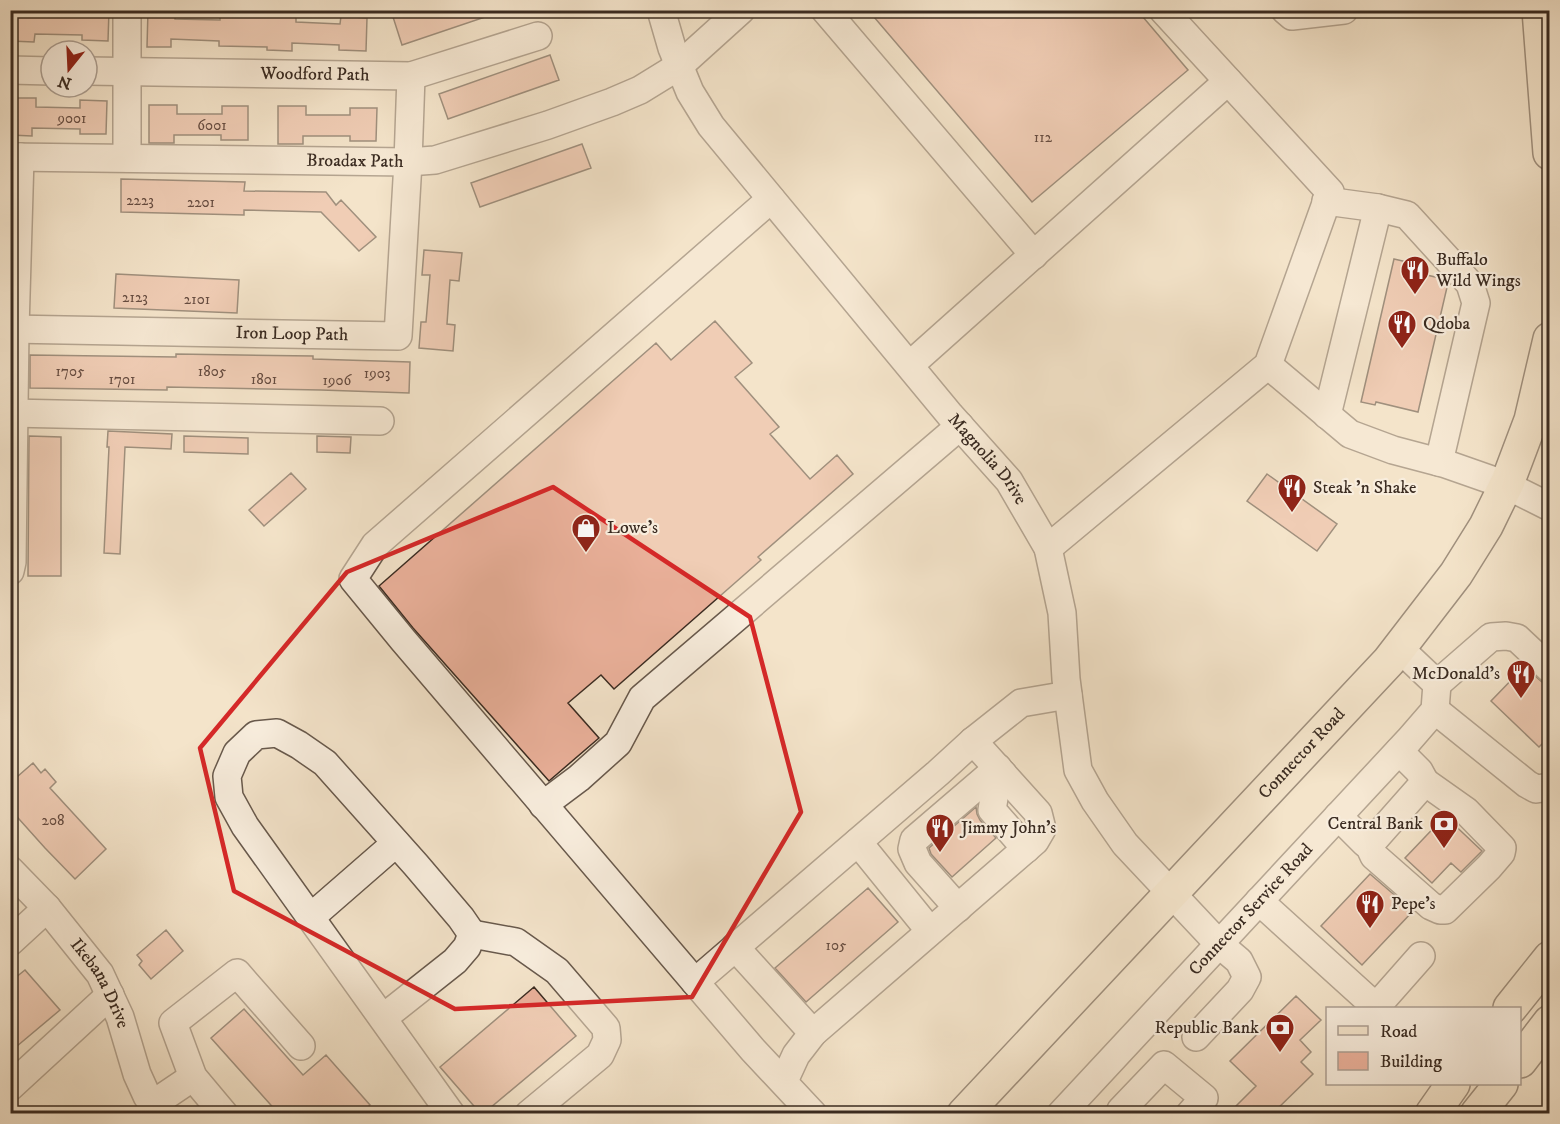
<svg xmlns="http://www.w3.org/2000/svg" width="1560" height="1124" font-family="'IM FELL DW Pica',serif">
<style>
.building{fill:#ebb19b;stroke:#3a2b21;stroke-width:1.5}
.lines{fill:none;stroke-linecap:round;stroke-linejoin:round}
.minor-casing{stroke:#68594c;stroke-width:30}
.major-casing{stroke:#3a2b21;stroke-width:36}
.minor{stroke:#f8eddd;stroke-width:27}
.major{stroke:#f4e4cb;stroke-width:33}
.marked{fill:none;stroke:#d62828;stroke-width:4.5;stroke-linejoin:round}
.labels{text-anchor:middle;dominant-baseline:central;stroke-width:4.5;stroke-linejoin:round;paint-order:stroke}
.number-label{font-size:15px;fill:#664c40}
.street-label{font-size:18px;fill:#3a2b21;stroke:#f8eddd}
.poi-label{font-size:18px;fill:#3a2b21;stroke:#f8eddd;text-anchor:start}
</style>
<rect width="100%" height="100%" fill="#f4e4cb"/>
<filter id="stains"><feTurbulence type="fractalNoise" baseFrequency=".00333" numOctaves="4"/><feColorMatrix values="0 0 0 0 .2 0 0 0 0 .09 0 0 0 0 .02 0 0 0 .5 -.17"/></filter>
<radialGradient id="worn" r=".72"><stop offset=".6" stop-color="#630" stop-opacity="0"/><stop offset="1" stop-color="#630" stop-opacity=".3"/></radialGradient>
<path class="building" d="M 10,10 L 38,10 L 38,13 L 83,14 L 83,10 L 109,10 L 108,41 L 82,40 L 82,35 L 35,34 L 34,42 L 10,41 Z
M 148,10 L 175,10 L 175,19 L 220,20 L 220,13 L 296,13 L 296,22 L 340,24 L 341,16 L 367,18 L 366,51 L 339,50 L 339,45 L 292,43 L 292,51 L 267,50 L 267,47 L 219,46 L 219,41 L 171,39 L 171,47 L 147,47 Z
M 412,10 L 497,10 L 497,13 L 402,45 L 393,17 Z
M 868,10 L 1137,10 L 1188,70 L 1032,202 Z
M 550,55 L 559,80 L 448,119 L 439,94 Z
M 10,98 L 36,98 L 36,107 L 80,108 L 80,100 L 107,101 L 106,134 L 80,134 L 80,129 L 32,128 L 32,136 L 10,135 Z
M 149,105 L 177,105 L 177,114 L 222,114 L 222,106 L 248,106 L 248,140 L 221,140 L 221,135 L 174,135 L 174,143 L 149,143 Z
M 278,106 L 306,106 L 306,115 L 350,115 L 350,108 L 377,108 L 376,141 L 350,141 L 350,136 L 303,136 L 303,144 L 278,144 Z
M 582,144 L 591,168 L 480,207 L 471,183 Z
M 121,179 L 245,182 L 244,191 L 326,192 L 336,205 L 341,200 L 376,237 L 359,251 L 321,212 L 244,210 L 244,215 L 121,212 Z
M 424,250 L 462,253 L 459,281 L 450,280 L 447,324 L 455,325 L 453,351 L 419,348 L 421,322 L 426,322 L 430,275 L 422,275 Z
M 1394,259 L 1407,262 L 1418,273 L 1444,279 L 1448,283 L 1418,412 L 1376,402 L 1375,405 L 1361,402 Z
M 116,274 L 239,280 L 237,313 L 114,308 Z
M 715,321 L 752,363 L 735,377 L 779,427 L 770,434 L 810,479 L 837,455 L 853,474 L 758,557 L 761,560 L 614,689 L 601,675 L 568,703 L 599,738 L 549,781 L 413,628 L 379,586 L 656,343 L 671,360 Z
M 176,354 L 313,356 L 313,359 L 410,362 L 409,393 L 321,390 L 167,387 L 167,390 L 30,388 L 30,355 L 176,357 Z
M 108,431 L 172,434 L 171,449 L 125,447 L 120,554 L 104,553 L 109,447 L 107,447 Z
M 29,436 L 61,437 L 61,576 L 28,576 Z
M 184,436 L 248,438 L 248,454 L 184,452 Z
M 317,436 L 351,437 L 350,453 L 317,452 Z
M 291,473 L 306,489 L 264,526 L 249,510 Z
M 1267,474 L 1337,524 L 1317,551 L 1247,501 Z
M 1527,669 L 1550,689 L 1550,736 L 1539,747 L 1491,701 L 1521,670 L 1524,672 Z
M 33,763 L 41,773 L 45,769 L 56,782 L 50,788 L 106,849 L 75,879 L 45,848 L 10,809 L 10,783 Z
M 976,807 L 977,814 L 980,820 L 996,838 L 952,877 L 931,854 L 929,848 Z
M 1445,816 L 1482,851 L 1461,872 L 1451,863 L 1432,883 L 1405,858 Z
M 1370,874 L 1413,911 L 1362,965 L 1321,926 Z
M 868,888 L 898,922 L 806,1002 L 775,968 Z
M 166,930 L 183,951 L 151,979 L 139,965 L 142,961 L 137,955 Z
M 25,970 L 60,1010 L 10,1052 L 10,982 Z
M 534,987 L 576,1036 L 484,1113 L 480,1113 L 440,1067 Z
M 1296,996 L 1321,1020 L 1300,1040 L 1311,1052 L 1301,1062 L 1313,1074 L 1273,1113 L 1229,1113 L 1256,1086 L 1230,1061 Z
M 244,1009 L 303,1075 L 326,1055 L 370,1105 L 361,1113 L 278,1113 L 211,1038 Z"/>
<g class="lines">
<g class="minor-casing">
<g id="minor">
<path id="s1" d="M 661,10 L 672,48 L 690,92 L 711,126 L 950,415 L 1009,481 L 1048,548 L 1062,613 L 1066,679 L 1078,770 L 1095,801 L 1125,844 L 1219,944 L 1239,961 L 1247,977 L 1240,990 L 1196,1037"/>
<path d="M 825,10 L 1034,255"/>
<path d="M 1285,10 L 1292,16 L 1344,10"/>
<path d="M 10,70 L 51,71"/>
<path id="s2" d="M 87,71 L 411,76 L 538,36"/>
<path id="s3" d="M 10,157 L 408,162 L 435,160 L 548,125 L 612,102 L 640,90 L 679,66 L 741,10"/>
<path d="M 127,158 L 127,10"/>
<path d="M 771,199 L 375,545 L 353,579 L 403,640 L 753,1050 L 813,1114"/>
<path d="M 1326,201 L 1378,208 L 1407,215 L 1470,284 L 1476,303 L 1439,462"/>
<path id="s4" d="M 10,329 L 398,336 L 408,162 L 411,76"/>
<path d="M 910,365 L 1228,81"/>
<path d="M 1268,365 L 1350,434 L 1393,450 L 1446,464 L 1506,485 L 1550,507"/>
<path d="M 10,413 L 380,421"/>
<path d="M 1327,415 L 1378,208"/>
<path d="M 1048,548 L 1268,365 L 1330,192 L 1163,10"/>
<path d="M 10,571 L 12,562 L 15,329 L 20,157"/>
<path d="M 1437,684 L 1491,637 L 1506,636 L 1517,638 L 1550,669"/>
<path d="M 1435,710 L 1527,784 L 1536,789 L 1550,787"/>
<path d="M 1003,774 L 995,792 L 992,810 L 1026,849"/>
<path d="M 543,805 L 579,778 L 618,743 L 642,698 L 960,426"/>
<path d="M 1338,816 L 1365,843 L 1372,842 L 1425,782 L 1419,771 L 1399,751"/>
<path d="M 858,842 L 930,931"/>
<path d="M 1368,843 L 1374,856 L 1431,906 L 1440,910 L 1445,910 L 1489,867 L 1501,853 L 1502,848 L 1466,811 L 1425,782"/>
<path id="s5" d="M 10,870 L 47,908 L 100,974 L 120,1017 L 137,1074 L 147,1096 L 160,1114"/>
<path d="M 1259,901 L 1376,1007 L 1421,956"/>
<path d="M 958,908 L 918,863 L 912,849 L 914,840 L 998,768"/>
<path d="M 311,917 L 396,843"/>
<path d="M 472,934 L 516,942 L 557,971 L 606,1028 L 607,1040 L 600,1055 L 529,1114"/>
<path d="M 10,942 L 47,908"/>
<path d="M 735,947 L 813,1033"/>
<path d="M 695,982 L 938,773 L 973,741 L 1021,703 L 1068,695"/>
<path d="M 383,1018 L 455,961 L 467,947 L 472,934 L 461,918 L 416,865 L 325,763 L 299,745 L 277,733 L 256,735 L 237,753 L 227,776 L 229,797 L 245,826 L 451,1114"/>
<path d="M 784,1081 L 796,1055 L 813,1033 L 1035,841 L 1042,829 L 1038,813 L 973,741"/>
<path d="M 10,1087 L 110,995"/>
<path d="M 153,1104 L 193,1077"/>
<path d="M 1121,1110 L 1164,1065 L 1204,1098 L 1190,1114"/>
<path d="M 224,1114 L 193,1077 L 173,1023 L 237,973 L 301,1046"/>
<path id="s6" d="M 1061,1114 L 1409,740 L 1435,710 L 1437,684 L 1399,648"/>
</g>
</g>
<g class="major-casing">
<g id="major">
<path d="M 1539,10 L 1550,153"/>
<path d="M 1510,1008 L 1550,958"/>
<path d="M 1520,1061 L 1550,1022"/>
<path id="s7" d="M 964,1114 L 1389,661 L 1456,574 L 1486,526 L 1508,481 L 1531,420 L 1550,339"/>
<path d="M 1432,1114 L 1453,1084"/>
<path d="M 1477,1114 L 1501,1084"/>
</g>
</g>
<use href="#minor" class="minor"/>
<use href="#major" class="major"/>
</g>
<path d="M0 0H1560V1124H0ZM 553,487 L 750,617 L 801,812 L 692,997 L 455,1009 L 234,891 L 200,748 L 347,572 Z" fill="#f4e4cb" fill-opacity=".55" fill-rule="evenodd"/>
<path class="marked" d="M 553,487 L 750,617 L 801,812 L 692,997 L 455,1009 L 234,891 L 200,748 L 347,572 Z"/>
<defs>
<g id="restaurant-pin" transform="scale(1.5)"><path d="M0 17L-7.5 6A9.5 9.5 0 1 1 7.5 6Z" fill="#8f2418" stroke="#f8eddd"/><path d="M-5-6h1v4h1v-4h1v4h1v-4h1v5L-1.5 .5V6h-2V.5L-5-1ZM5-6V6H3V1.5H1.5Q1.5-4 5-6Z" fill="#fff"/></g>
<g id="shop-pin" transform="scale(1.5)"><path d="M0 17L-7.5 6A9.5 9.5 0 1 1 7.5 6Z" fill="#8f2418" stroke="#f8eddd"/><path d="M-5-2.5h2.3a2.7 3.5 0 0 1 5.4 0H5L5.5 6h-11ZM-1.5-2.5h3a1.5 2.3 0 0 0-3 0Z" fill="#fff"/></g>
<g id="bank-pin" transform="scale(1.5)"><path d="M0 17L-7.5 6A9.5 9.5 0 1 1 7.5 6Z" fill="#8f2418" stroke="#f8eddd"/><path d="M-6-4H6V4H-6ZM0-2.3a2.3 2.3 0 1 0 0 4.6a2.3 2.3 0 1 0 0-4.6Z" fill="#fff"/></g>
</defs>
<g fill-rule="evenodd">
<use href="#restaurant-pin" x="1415" y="270"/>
<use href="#restaurant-pin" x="1402" y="324"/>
<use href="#restaurant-pin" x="1292" y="488"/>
<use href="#shop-pin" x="586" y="528"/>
<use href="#restaurant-pin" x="1521" y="674"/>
<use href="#bank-pin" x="1444" y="824"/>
<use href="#restaurant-pin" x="940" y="828"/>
<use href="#restaurant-pin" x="1370" y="904"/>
<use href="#bank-pin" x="1280" y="1028"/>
</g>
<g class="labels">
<g class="number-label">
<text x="72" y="118">9001</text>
<text x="212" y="125">6001</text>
<text x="1043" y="137">112</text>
<text x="140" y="200">2223</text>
<text x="201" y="202">2201</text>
<text x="135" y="297">2123</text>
<text x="197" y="299">2101</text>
<text x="70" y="371">1705</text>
<text x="212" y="371">1805</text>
<text x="377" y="373">1903</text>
<text x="122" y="379">1701</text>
<text x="264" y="379">1801</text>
<text x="337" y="380">1906</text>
<text x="53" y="820">208</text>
<text x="836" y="945">105</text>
</g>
<g class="street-label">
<text stroke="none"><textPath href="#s2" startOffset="228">Woodford Path</textPath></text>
<text stroke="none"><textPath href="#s3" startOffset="345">Broadax Path</textPath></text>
<text stroke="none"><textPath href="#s4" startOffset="282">Iron Loop Path</textPath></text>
<text stroke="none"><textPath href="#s1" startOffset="560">Magnolia Drive</textPath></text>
<text stroke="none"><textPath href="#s7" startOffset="494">Connector Road</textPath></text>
<text stroke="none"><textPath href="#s6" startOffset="279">Connector Service Road</textPath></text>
<text stroke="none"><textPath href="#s5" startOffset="146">Ikebana Drive</textPath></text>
</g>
<g class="poi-label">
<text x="1436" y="260">Buffalo<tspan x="1436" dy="21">Wild Wings</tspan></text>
<text x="1423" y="324">Qdoba</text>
<text x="1313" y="488">Steak 'n Shake</text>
<text x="607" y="528">Lowe's</text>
<text x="1500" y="674" text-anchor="end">McDonald's</text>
<text x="1423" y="824" text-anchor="end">Central Bank</text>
<text x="961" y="828">Jimmy John's</text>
<text x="1391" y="904">Pepe’s</text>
<text x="1259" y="1028" text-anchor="end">Republic Bank</text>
</g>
</g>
<rect width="1560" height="1124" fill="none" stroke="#f4e4cb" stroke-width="36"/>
<rect x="12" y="12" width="1536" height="1100" fill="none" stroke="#3a2b21" stroke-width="3"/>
<rect x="18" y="18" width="1524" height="1088" fill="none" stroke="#3a2b21" stroke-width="1.5"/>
<rect x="1326" y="1007" width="195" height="78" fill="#f8eddd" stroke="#ac9f92" stroke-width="1.5"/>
<rect x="1338" y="1026" width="30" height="9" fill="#f4e4cb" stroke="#ac9f92" stroke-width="1.5"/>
<text x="1380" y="1037" font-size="18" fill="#3a2b21">Road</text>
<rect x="1338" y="1052" width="30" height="18" fill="#ebb19b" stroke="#ac9f92" stroke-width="1.5"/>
<text x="1380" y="1067" font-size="18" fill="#3a2b21">Building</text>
<g transform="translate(69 69) rotate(198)"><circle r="28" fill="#f8eddd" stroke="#ac9f92" stroke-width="1.5"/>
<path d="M0-4.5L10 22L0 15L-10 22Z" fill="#8f2418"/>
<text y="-9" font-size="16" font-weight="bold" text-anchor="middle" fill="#3a2b21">N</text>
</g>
<rect width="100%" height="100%" filter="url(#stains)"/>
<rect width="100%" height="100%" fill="url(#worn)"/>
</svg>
